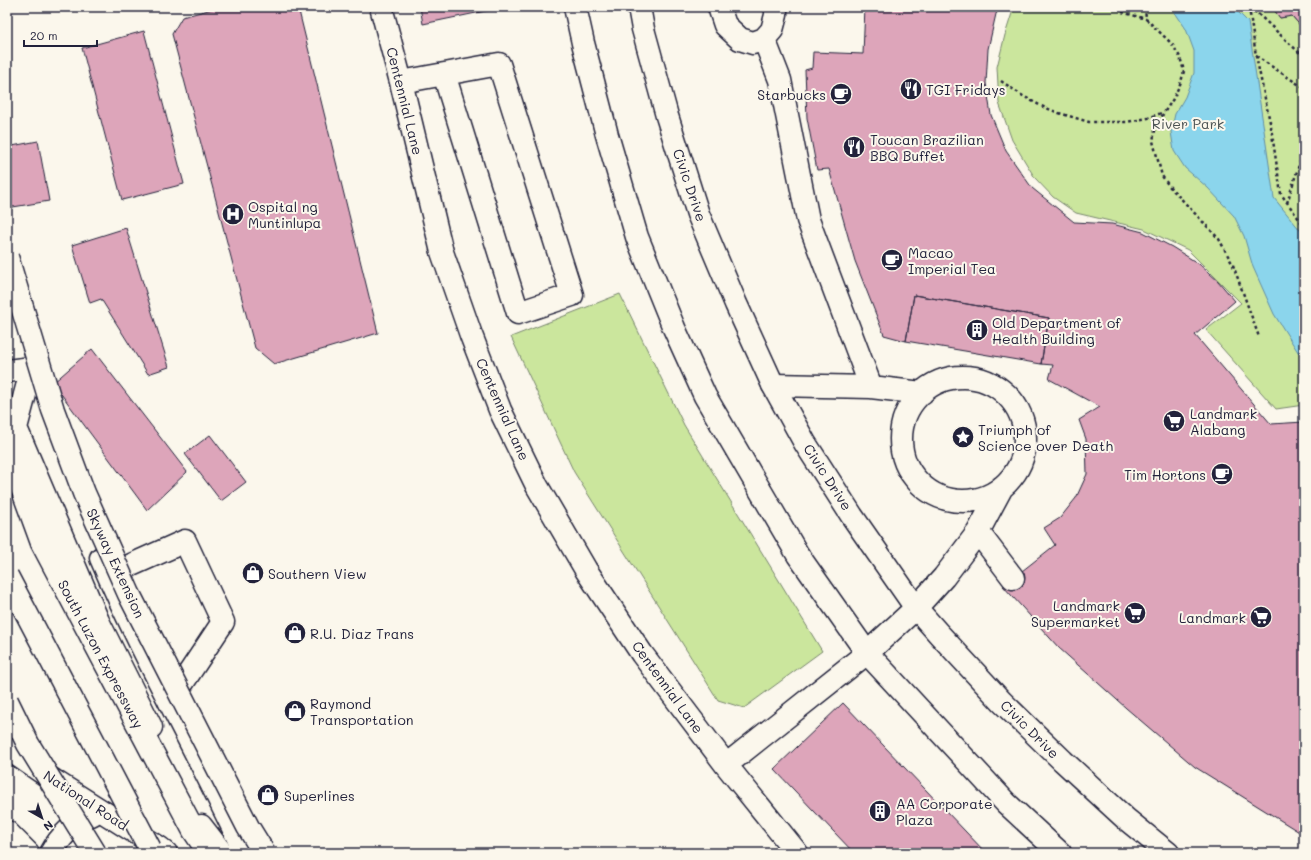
<svg xmlns="http://www.w3.org/2000/svg" width="1311" height="860" font-family="Mali,sans-serif">
<style>
.green{fill:#cbe69d;stroke:#76846c}
.water{fill:#8bd5ec;stroke:#618da5}
.building{fill:#dda5ba;stroke:#22223b}
.lines{fill:none;stroke-linecap:round;stroke-linejoin:round}
.minor-casing{stroke:#22223b;stroke-width:25}
.major-casing{stroke:#22223b;stroke-width:25}
.highway-casing{stroke:#22223b;stroke-width:25}
.path{stroke:#22223b;stroke-width:2.5;stroke-dasharray:3 3;stroke-linecap:butt}
.minor{stroke:#fbf7ec;stroke-width:22}
.major{stroke:#fbf7ec;stroke-width:22}
.highway{stroke:#fbf7ec;stroke-width:22}
.highway-bridge-casing{stroke:#22223b;stroke-width:25;stroke-linecap:butt}
.highway-bridge{stroke:#fbf7ec;stroke-width:22}
.labels{text-anchor:middle;dominant-baseline:central;stroke-width:4;stroke-linejoin:round;paint-order:stroke}
.poi-label{font-size:14px;fill:#22223b;stroke:#fbf7ec;text-anchor:start}
.street-label{font-size:14px;fill:#22223b;stroke:#fbf7ec}
.park-label{font-size:14px;fill:#4c5354;stroke:#fbf7ec}
</style>
<rect width="100%" height="100%" fill="#fbf7ec"/>
<filter id="ink" filterUnits="userSpaceOnUse"><feTurbulence type="fractalNoise" baseFrequency=".025" numOctaves="2"/><feDisplacementMap in="SourceGraphic" scale="8" xChannelSelector="R" yChannelSelector="G"/><feConvolveMatrix kernelMatrix="1 2 1 2 8 2 1 2 1" color-interpolation-filters="sRGB"/></filter>
<g filter="url(#ink)">
<path class="green" d="M 1014,7 L 1120,7 L 1138,12 L 1139,7 L 1247,7 L 1248,8 L 1250,7 L 1272,7 L 1280,18 L 1292,16 L 1304,30 L 1304,405 L 1276,409 L 1206,330 L 1241,303 L 1188,250 L 1144,229 L 1076,213 L 1053,197 L 1035,178 L 1012,140 L 999,103 L 997,67 L 1005,35 Z
M 620,294 L 684,425 L 822,651 L 744,708 L 718,700 L 574,472 L 511,337 Z"/>
<path class="water" d="M 1169,7 L 1233,7 L 1248,22 L 1274,198 L 1304,235 L 1304,357 L 1298,352 L 1274,314 L 1253,267 L 1244,236 L 1234,216 L 1208,188 L 1185,168 L 1174,151 L 1171,132 L 1175,114 L 1185,97 L 1194,73 L 1194,51 L 1186,29 L 1176,14 Z"/>
<path class="building" d="M 220,7 L 298,7 L 378,333 L 274,364 L 255,348 L 172,34 L 182,17 Z
M 420,7 L 505,7 L 423,24 Z
M 865,7 L 1000,7 L 996,14 L 988,49 L 986,83 L 991,115 L 1006,151 L 1032,188 L 1074,222 L 1112,224 L 1143,232 L 1172,247 L 1199,264 L 1218,281 L 1235,301 L 1195,335 L 1271,424 L 1304,422 L 1304,835 L 1195,767 L 1126,708 L 1059,648 L 1003,586 L 1055,545 L 1044,528 L 1060,518 L 1076,498 L 1087,474 L 1086,439 L 1079,420 L 1100,407 L 1049,379 L 1053,365 L 1041,364 L 1049,318 L 914,295 L 906,341 L 884,335 L 855,261 L 829,169 L 817,170 L 807,118 L 805,70 L 812,68 L 813,52 L 863,54 Z
M 1272,7 L 1304,7 L 1304,30 L 1292,16 L 1280,18 Z
M 144,31 L 184,184 L 122,200 L 82,48 Z
M 38,141 L 49,201 L 7,208 L 7,147 Z
M 126,228 L 169,367 L 148,374 L 101,299 L 90,303 L 72,245 Z
M 914,295 L 1049,318 L 1041,364 L 906,341 Z
M 92,349 L 187,472 L 147,510 L 53,383 Z
M 210,435 L 246,482 L 221,501 L 185,454 Z
M 843,703 L 986,853 L 854,853 L 774,769 Z"/>
<g class="lines">
<g class="minor-casing">
<path id="minor" d="M 381,7 L 401,82 L 442,252 L 471,335 L 500,410 L 537,486 L 586,570 L 642,654 L 726,765 L 797,853
M 719,7 L 725,25 L 740,39 L 753,43 L 764,39 L 772,30 L 776,15 L 776,7
M 764,39 L 780,80 L 808,220 L 871,387
M 401,82 L 499,64 L 572,295 L 518,313 L 444,74
M 32,368 L 16,428 L 98,621 L 151,727
M901 439a62 62 0 1 1 124 0a62 62 0 1 1-124 0Z
M 773,385 L 871,387 L 922,393
M 978,532 L 1013,578
M 109,575 L 185,541 L 223,622 L 170,702
M 726,765 L 867,653 L 916,608 L 944,577 L 978,532 L 1002,487
M 201,826 L 222,853"/>
</g>
<g class="major-casing">
<path id="major" d="M 575,7 L 583,43 L 607,135 L 637,237 L 674,328 L 705,396 L 798,555 L 867,653 L 1006,803 L 1060,853
M 639,7 L 643,29 L 667,116 L 698,214 L 736,304 L 773,385 L 805,443 L 852,516 L 916,608 L 939,634 L 1002,702 L 1063,761 L 1126,819 L 1168,853"/>
</g>
<g class="highway-casing">
<path id="highway" d="M 7,371 L 32,368
M 7,447 L 42,543 L 194,831 L 209,853
M 101,558 C 144,659 199,754 245,853
M 7,748 L 56,782 L 160,848 L 166,853
M 7,832 L 28,853
M 51,853 C 61,835 75,822 93,814"/>
</g>
<path class="path" d="M 1145,7 L 1146,19 L 1172,44 L 1180,57 L 1184,71 L 1181,82 L 1173,99 L 1156,125 L 1153,141 L 1162,176 L 1169,186 L 1219,239 L 1233,265 L 1259,337
M 1122,12 L 1146,19
M 1256,56 L 1304,88
M 1304,57 L 1256,12 L 1250,14 L 1256,56 L 1271,127 L 1281,194 L 1304,226
M 1001,81 L 1023,96 L 1041,106 L 1059,113 L 1089,122 L 1127,122 L 1148,118 L 1164,112
M 1287,203 L 1304,149"/>
<use href="#minor" class="minor"/>
<use href="#major" class="major"/>
<use href="#highway" class="highway"/>
<g class="highway-bridge-casing">
<path id="highway-bridge" d="M 7,257 L 53,410 L 84,493 L 129,594 L 248,827 L 264,853
M 7,576 L 150,849
M 7,701 L 28,744 L 95,853"/>
</g>
<use href="#highway-bridge" class="highway-bridge"/>
</g>
</g>
<defs>
<g id="restaurant-disc" transform="scale(1.15)"><circle r="9.5" fill="#22223b" stroke="#fbf7ec"/><path d="M-5-6h1v4h1v-4h1v4h1v-4h1v5L-1.5 .5V6h-2V.5L-5-1ZM5-6V6H3V1.5H1.5Q1.5-4 5-6Z" fill="#fff"/></g>
<g id="cafe-disc" transform="scale(1.15)"><circle r="9.5" fill="#22223b" stroke="#fbf7ec"/><path d="M-5.5-4.5H6V0H3Q3 3.5 0 3.5H-2.5Q-5.5 3.5-5.5 0ZM3-3.2v2h1.7v-2ZM-6 4.5H4V6H-6Z" fill="#fff"/></g>
<g id="hospital-disc" transform="scale(1.15)"><circle r="9.5" fill="#22223b" stroke="#fbf7ec"/><path d="M-5-5h3v3.5h4V-5h3V5h-3V1.5h-4V5h-3Z" fill="#fff"/></g>
<g id="building-disc" transform="scale(1.15)"><circle r="9.5" fill="#22223b" stroke="#fbf7ec"/><path d="M-4-6H4V6H1V3H-1V6H-4ZM-2.5-4.3h1.7v1.8h-1.7ZM.8-4.3h1.7v1.8H.8ZM-2.5-1h1.7V.8h-1.7ZM.8-1h1.7V.8H.8Z" fill="#fff"/></g>
<g id="supermarket-disc" transform="scale(1.15)"><circle r="9.5" fill="#22223b" stroke="#fbf7ec"/><path d="M-6-5.5h2.5l.6 2H6L4.5 2H-2.5L-4.4-4H-6ZM-1.5 3.2a1.3 1.3 0 1 0 .1 0ZM3 3.2a1.3 1.3 0 1 0 .1 0Z" fill="#fff"/></g>
<g id="sight-disc" transform="scale(1.15)"><circle r="9.5" fill="#22223b" stroke="#fbf7ec"/><path d="M0-6L1.8-2.2L6-1.7L2.9 1.2L3.7 5.4L0 3.3L-3.7 5.4L-2.9 1.2L-6-1.7L-1.8-2.2Z" fill="#fff"/></g>
<g id="shop-disc" transform="scale(1.15)"><circle r="9.5" fill="#22223b" stroke="#fbf7ec"/><path d="M-5-2.5h2.3a2.7 3.5 0 0 1 5.4 0H5L5.5 6h-11ZM-1.5-2.5h3a1.5 2.3 0 0 0-3 0Z" fill="#fff"/></g>
</defs>
<g fill-rule="evenodd">
<use href="#restaurant-disc" x="911" y="89"/>
<use href="#cafe-disc" x="841" y="94"/>
<use href="#restaurant-disc" x="854" y="147"/>
<use href="#hospital-disc" x="233" y="214"/>
<use href="#cafe-disc" x="892" y="260"/>
<use href="#building-disc" x="977" y="330"/>
<use href="#supermarket-disc" x="1174" y="421"/>
<use href="#sight-disc" x="963" y="437"/>
<use href="#cafe-disc" x="1222" y="474"/>
<use href="#shop-disc" x="253" y="573"/>
<use href="#supermarket-disc" x="1135" y="613"/>
<use href="#supermarket-disc" x="1261" y="617"/>
<use href="#shop-disc" x="295" y="633"/>
<use href="#shop-disc" x="295" y="711"/>
<use href="#shop-disc" x="268" y="795"/>
<use href="#building-disc" x="880" y="811"/>
</g>
<g class="labels">
<g class="poi-label">
<text x="926" y="89">TGI Fridays</text>
<text x="826" y="94" text-anchor="end">Starbucks</text>
<text x="870" y="139">Toucan Brazilian<tspan x="870" dy="16">BBQ Buffet</tspan></text>
<text x="248" y="206">Ospital ng<tspan x="248" dy="16">Muntinlupa</tspan></text>
<text x="908" y="252">Macao<tspan x="908" dy="16">Imperial Tea</tspan></text>
<text x="992" y="322">Old Department of<tspan x="992" dy="16">Health Building</tspan></text>
<text x="1190" y="413">Landmark<tspan x="1190" dy="16">Alabang</tspan></text>
<text x="978" y="429">Triumph of<tspan x="978" dy="16">Science over Death</tspan></text>
<text x="1206" y="474" text-anchor="end">Tim Hortons</text>
<text x="268" y="573">Southern View</text>
<text x="1120" y="605" text-anchor="end">Landmark<tspan x="1120" dy="16">Supermarket</tspan></text>
<text x="1246" y="617" text-anchor="end">Landmark</text>
<text x="310" y="633">R.U. Diaz Trans</text>
<text x="310" y="703">Raymond<tspan x="310" dy="16">Transportation</tspan></text>
<text x="284" y="795">Superlines</text>
<text x="896" y="803">AA Corporate<tspan x="896" dy="16">Plaza</tspan></text>
</g>
<g class="street-label">
<text transform="translate(405 101) rotate(76)">Centennial Lane</text>
<text transform="translate(690 185) rotate(71)">Civic Drive</text>
<text transform="translate(503 409) rotate(66)">Centennial Lane</text>
<text transform="translate(828 477) rotate(57)">Civic Drive</text>
<text transform="translate(116 563) rotate(65)">Skyway Extension</text>
<text transform="translate(101 654) rotate(62)">South Luzon Expressway</text>
<text transform="translate(668 687) rotate(54)">Centennial Lane</text>
<text transform="translate(1030 729) rotate(45)">Civic Drive</text>
<text transform="translate(86 800) rotate(33)">National Road</text>
</g>
<g class="park-label">
<text x="1188" y="123">River Park</text>
</g>
</g>
<rect width="1311" height="860" fill="none" stroke="#fbf7ec" stroke-width="24"/>
<rect x="12" y="12" width="1287" height="836" fill="none" stroke="#22223b" stroke-width="1.5" filter="url(#ink)"/>
<g transform="translate(42 818) rotate(141)" stroke="#fbf7ec" stroke-width="3" paint-order="stroke">
<path d="M0-3L7 15L0 10L-7 15Z" fill="#22223b"/>
<text y="-6" font-size="11" font-weight="bold" text-anchor="middle" fill="#22223b">N</text>
</g>
<path d="M24 40v6h73v-6" fill="none" stroke="#22223b" stroke-width="2"/>
<text x="30" y="40" font-size="12" fill="#22223b" stroke="#fbf7ec" stroke-width="3" paint-order="stroke">20 m</text>
</svg>
